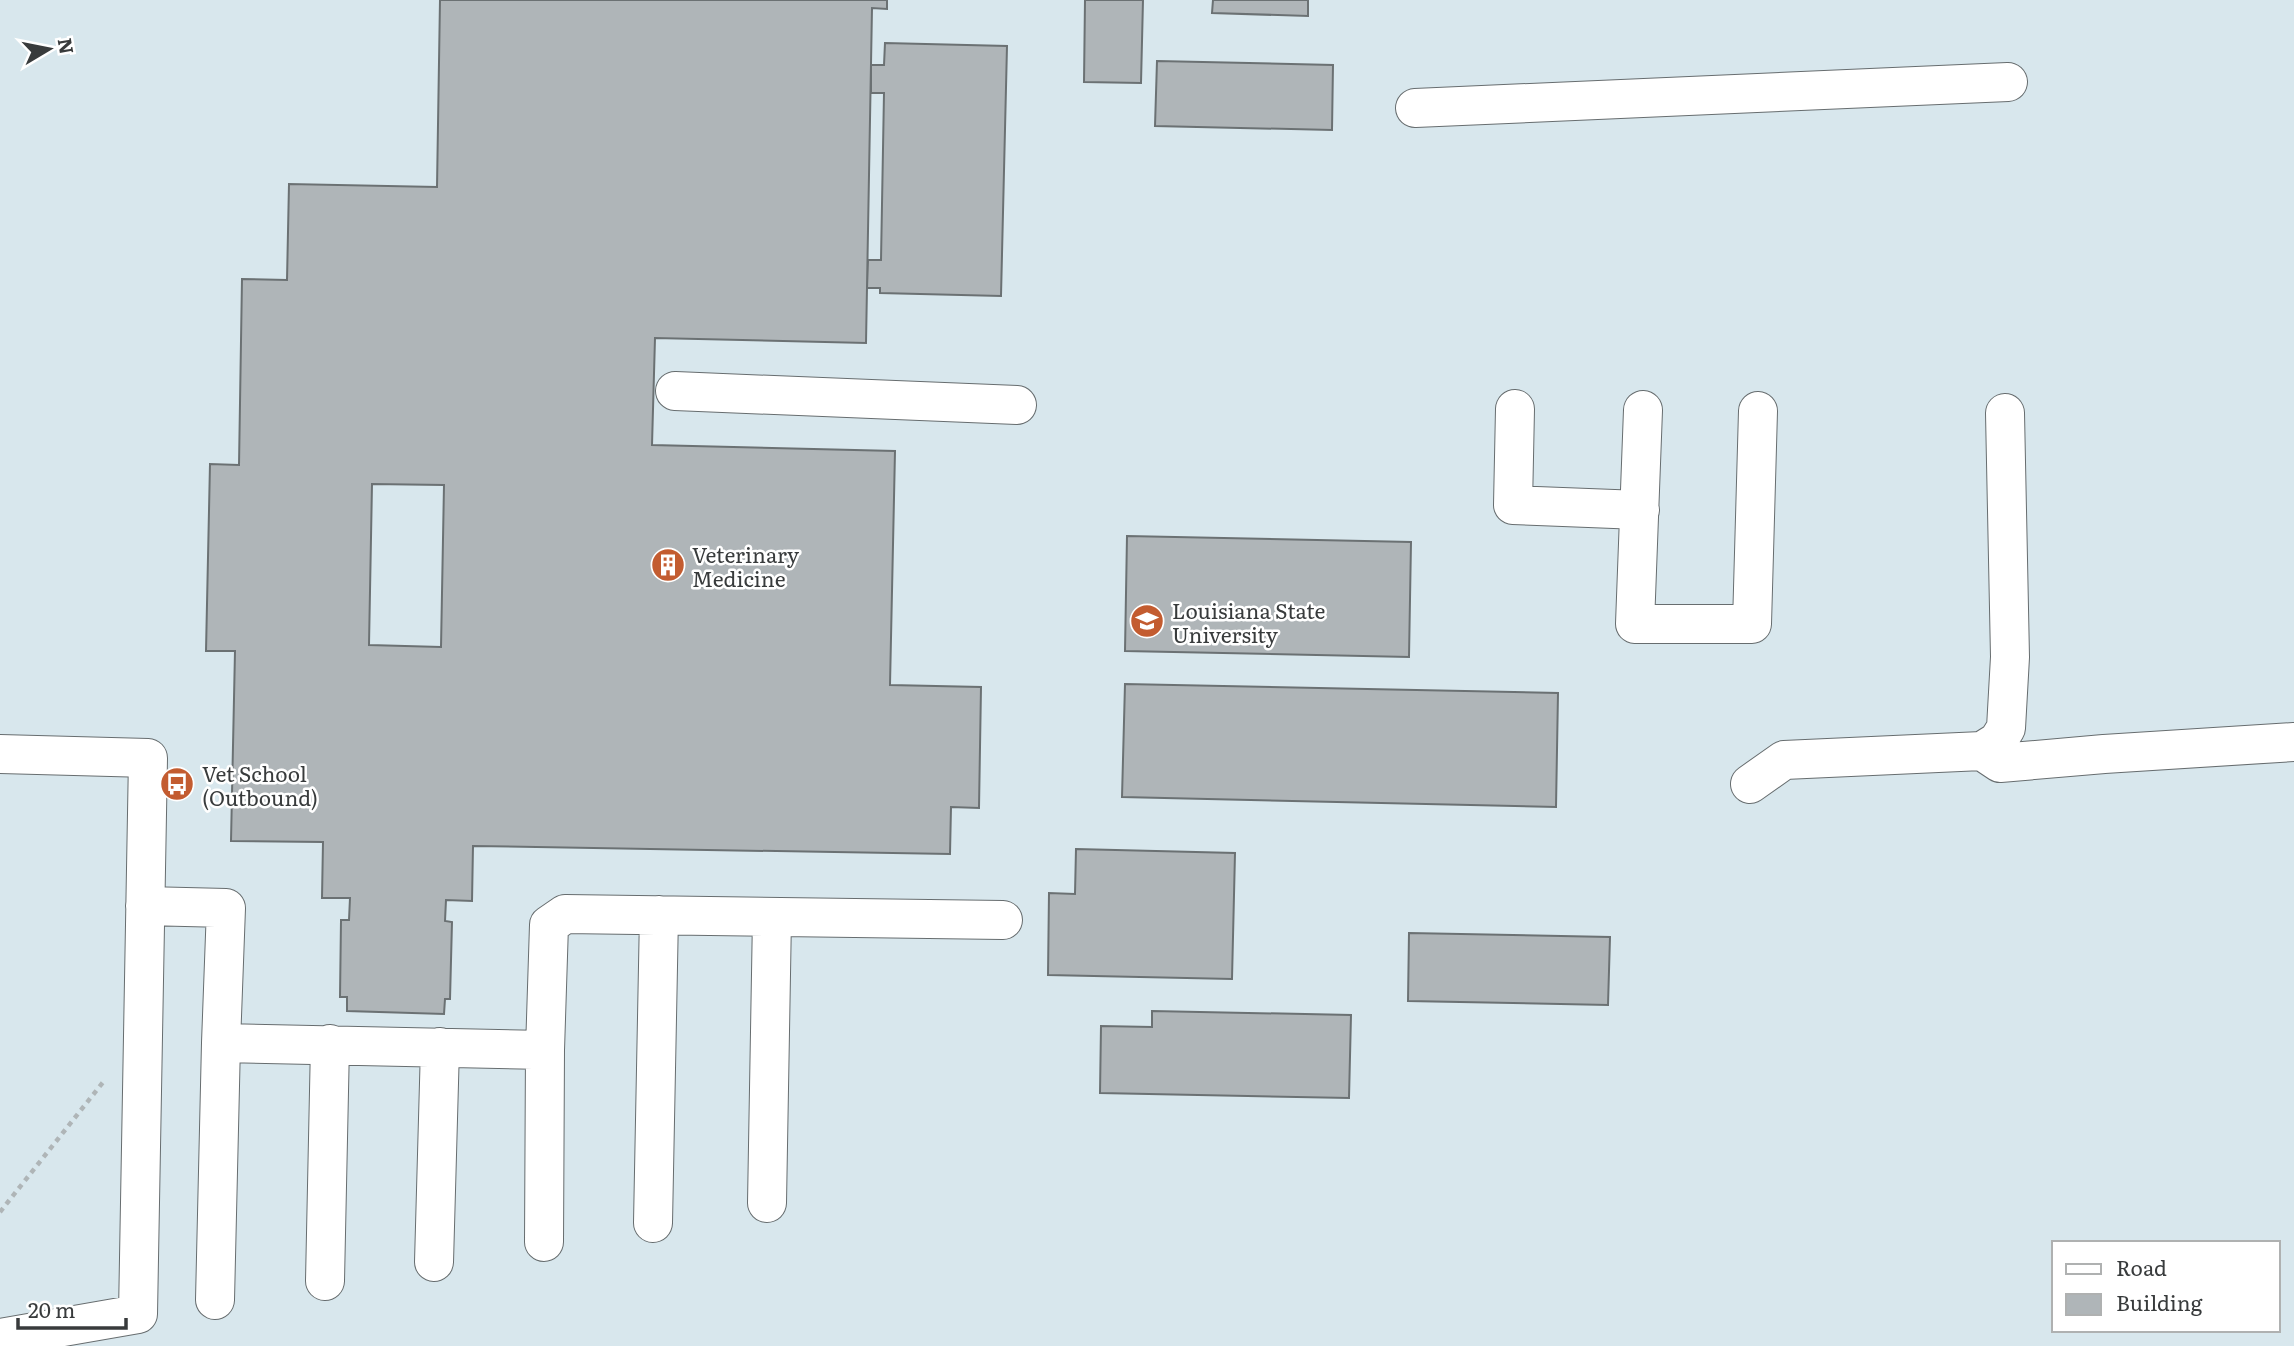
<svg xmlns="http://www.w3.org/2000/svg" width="2294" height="1346" font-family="Literata,serif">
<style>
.built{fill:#d8e7ed;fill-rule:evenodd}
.building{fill:#afb5b8;stroke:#6b7173;stroke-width:2;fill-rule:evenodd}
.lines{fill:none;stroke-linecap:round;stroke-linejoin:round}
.minor-casing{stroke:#676d6f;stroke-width:40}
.path{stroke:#afb5b7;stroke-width:4.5;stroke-dasharray:5 5;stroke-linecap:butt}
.minor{stroke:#fff;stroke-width:38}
.labels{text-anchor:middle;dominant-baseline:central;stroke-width:5;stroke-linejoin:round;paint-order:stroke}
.poi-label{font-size:21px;fill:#383b3c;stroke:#fff;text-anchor:start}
</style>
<rect width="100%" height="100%" fill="#ecf3f6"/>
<path class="built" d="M 0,0 L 2294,0 L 2294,1346 L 0,1346 ZM 2054,1243 L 2278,1243 L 2278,1330 L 2054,1330 Z"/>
<path class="building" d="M 440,0 L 887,0 L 887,9 L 872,8 L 866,343 L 655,338 L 652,445 L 895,451 L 890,685 L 981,687 L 979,808 L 951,807 L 950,854 L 473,846 L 472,901 L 446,900 L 445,921 L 452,922 L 450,999 L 445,999 L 444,1014 L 347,1011 L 347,997 L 340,997 L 341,920 L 349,920 L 350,898 L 322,898 L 323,842 L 231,841 L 235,651 L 206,651 L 210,464 L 239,465 L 242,279 L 287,280 L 289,184 L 437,187 ZM 372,484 L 444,485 L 441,647 L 369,645 Z
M 1085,0 L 1143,0 L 1141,83 L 1084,82 Z
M 1213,0 L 1308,0 L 1308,16 L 1212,13 Z
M 885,43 L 1007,46 L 1001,296 L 880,293 L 880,288 L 867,288 L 868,260 L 881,260 L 884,93 L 871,93 L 871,65 L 884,65 Z
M 1157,61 L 1333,65 L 1332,130 L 1155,126 Z
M 1127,536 L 1411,542 L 1409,657 L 1125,651 Z
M 1125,684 L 1558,693 L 1556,807 L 1122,797 Z
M 1076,849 L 1235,853 L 1232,979 L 1048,975 L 1049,893 L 1075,894 Z
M 1409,933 L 1610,937 L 1608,1005 L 1408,1001 Z
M 1152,1011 L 1351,1015 L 1349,1098 L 1100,1093 L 1101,1026 L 1152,1027 Z"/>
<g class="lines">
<g class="minor-casing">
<path id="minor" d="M 1415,108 L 2008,82
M 675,391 L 1017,405
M 1515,409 L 1513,505 L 1640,510
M 1643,410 L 1635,624 L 1752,624 L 1758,411
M 1982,751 L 2000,763 L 2104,754 L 2294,742
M 0,754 L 148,758 L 138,1314 L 0,1338
M 1750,784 L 1784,760 L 1982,751 L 1998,741 L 2006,728 L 2010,657 L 2005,413
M 145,906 L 226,908 L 221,1043 L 545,1050 L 549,925 L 565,914 L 1003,920
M 767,1203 L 772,917
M 653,1223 L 659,915
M 544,1242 L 545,1050
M 434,1262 L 440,1047
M 325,1281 L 330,1044
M 215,1300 L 221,1043"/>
</g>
<path class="path" d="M 0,1212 L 104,1081"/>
<use href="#minor" class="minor"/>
</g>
<defs>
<g id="building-disc" transform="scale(1.75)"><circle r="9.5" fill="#c35c30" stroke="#fff"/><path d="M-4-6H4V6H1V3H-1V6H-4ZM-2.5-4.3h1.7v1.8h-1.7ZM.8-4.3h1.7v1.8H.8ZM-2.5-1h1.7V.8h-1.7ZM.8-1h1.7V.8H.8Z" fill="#fff"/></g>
<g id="university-disc" transform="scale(1.75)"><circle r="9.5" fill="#c35c30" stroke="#fff"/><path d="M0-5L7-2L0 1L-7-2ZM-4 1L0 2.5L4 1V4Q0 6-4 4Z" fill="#fff"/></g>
<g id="bus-disc" transform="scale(1.75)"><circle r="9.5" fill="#c35c30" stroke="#fff"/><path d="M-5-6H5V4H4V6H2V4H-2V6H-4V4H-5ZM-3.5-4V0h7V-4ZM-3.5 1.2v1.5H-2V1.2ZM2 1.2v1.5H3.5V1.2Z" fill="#fff"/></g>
</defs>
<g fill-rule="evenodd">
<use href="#building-disc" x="668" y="565"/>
<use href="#university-disc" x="1147" y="621"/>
<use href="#bus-disc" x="177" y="784"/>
</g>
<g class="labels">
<g class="poi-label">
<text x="692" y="553">Veterinary<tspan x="692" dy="24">Medicine</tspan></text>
<text x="1172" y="609">Louisiana State<tspan x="1172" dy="24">University</tspan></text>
<text x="202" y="772">Vet School<tspan x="202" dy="24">(Outbound)</tspan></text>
</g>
</g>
<rect x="2052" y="1241" width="228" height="91" fill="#ffffff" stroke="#afb1b1" stroke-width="2"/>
<rect x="2066" y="1264" width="35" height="10" fill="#ffffff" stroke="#afb1b1" stroke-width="2"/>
<text x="2116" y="1276" font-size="21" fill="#383b3c">Road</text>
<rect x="2066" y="1294" width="35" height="21" fill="#afb5b8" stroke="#afb1b1" stroke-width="2"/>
<text x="2116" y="1311" font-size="21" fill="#383b3c">Building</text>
<g transform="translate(49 49) rotate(80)" stroke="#ffffff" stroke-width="5" paint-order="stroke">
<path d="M0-5L12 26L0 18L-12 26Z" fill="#383b3c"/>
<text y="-10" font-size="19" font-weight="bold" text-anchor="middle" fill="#383b3c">N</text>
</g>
<path d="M18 1318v10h108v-10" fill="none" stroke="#383b3c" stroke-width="3.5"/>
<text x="28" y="1318" font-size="21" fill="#383b3c" stroke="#ffffff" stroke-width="5" paint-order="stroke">20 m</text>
</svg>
